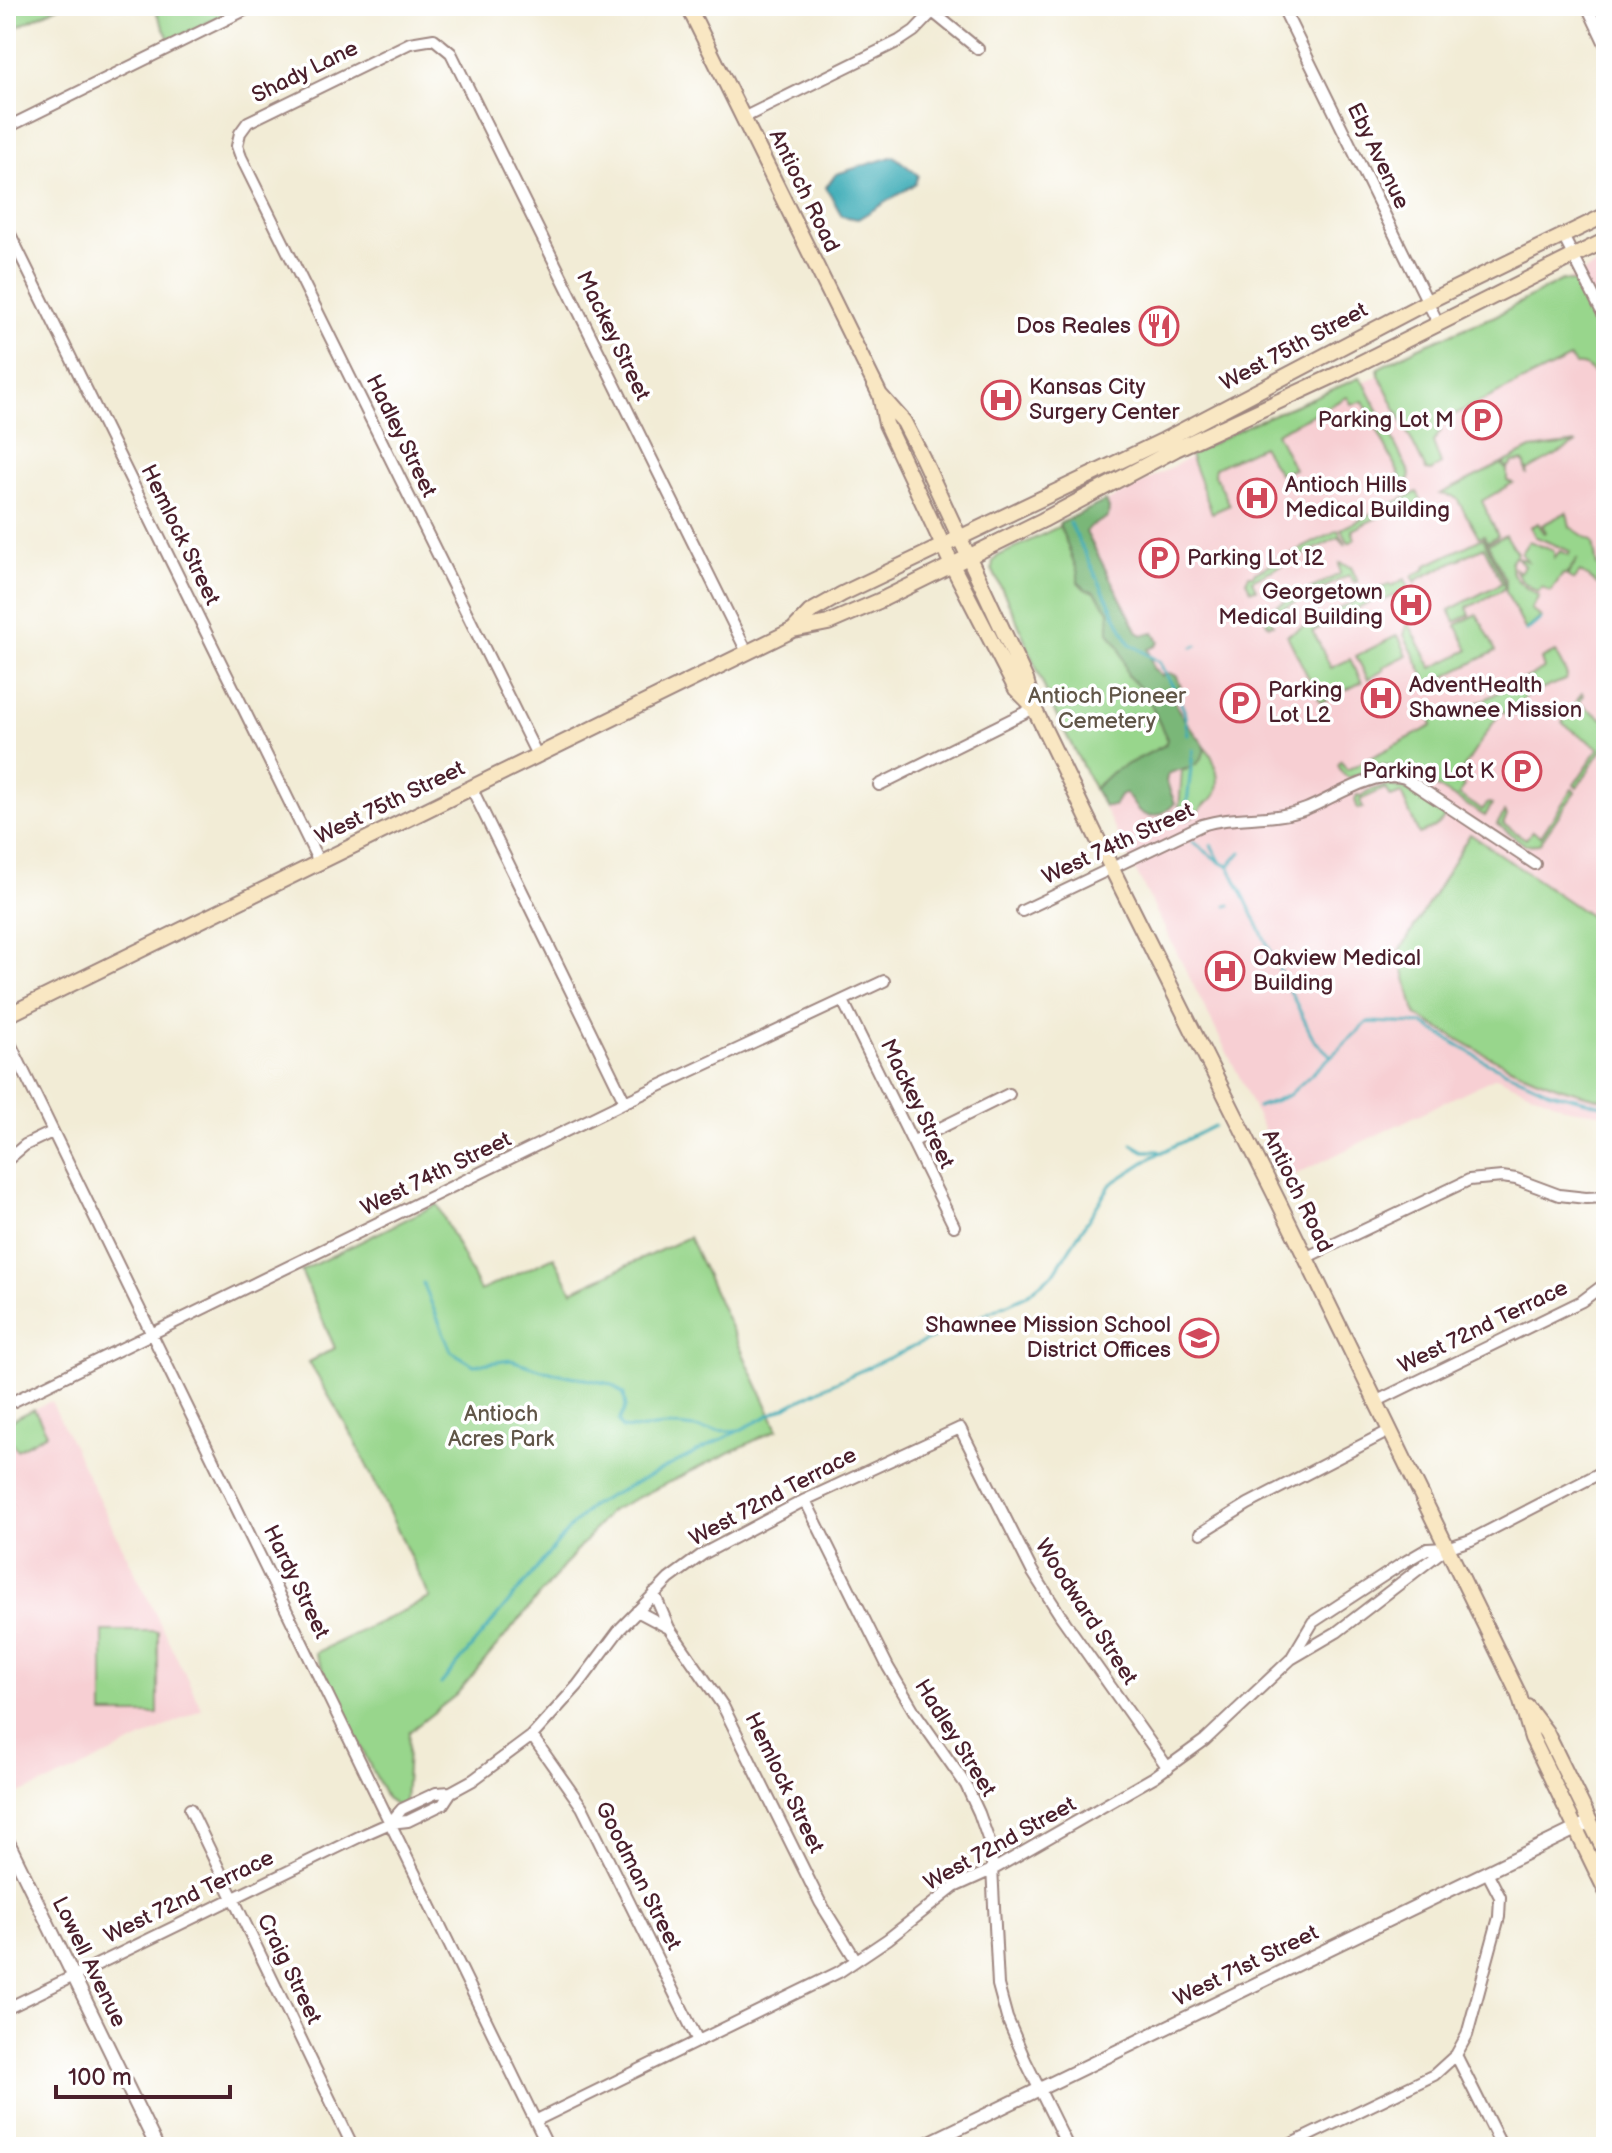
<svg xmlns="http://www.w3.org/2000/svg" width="1612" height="2153" font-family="'Balsamiq Sans',sans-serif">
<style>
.built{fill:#f7cfd3}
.green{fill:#98d68c;stroke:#717a5c;stroke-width:2}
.forest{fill:#7ab778;stroke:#626b52;stroke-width:2}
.water{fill:#3babb6;stroke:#426570;stroke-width:2}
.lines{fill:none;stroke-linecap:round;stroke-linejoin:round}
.stream{stroke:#3babb6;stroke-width:3}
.minor-casing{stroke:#9e8680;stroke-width:14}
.tertiary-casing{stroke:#9e8680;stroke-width:16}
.secondary-casing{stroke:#9e8680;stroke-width:18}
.minor{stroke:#fff;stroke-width:10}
.tertiary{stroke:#fff;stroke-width:12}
.secondary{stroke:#f9e7c3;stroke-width:14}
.labels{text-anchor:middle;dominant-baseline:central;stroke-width:7;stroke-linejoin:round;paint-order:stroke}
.street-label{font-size:22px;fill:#4a1f2b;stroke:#fff}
.poi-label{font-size:22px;fill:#4a1f2b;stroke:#fff;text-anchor:start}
.park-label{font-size:22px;fill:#615648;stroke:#fff}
</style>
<rect width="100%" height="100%" fill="#fff"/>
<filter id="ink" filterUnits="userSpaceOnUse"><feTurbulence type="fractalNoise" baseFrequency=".0125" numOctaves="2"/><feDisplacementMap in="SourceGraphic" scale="16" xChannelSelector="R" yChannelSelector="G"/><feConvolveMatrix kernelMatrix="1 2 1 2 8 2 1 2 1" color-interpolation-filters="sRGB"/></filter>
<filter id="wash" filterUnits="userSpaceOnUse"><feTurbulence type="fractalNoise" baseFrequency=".006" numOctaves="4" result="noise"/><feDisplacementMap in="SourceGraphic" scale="32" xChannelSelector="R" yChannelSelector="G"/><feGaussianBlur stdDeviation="1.8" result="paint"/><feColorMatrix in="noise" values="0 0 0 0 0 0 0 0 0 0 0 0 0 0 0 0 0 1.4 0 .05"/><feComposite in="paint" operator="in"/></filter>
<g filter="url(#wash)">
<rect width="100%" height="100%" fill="#f2ecd6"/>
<path class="built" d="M 1606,255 L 1606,1114 L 1569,1109 L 1496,1077 L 1286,1179 L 1240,1078 L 1099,798 L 1066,523 L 1204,450 L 1384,373 L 1595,266 Z
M 51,1401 L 202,1709 L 71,1773 L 6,1799 L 6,1423 Z"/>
<path class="green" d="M 6,6 L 60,6 L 11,30 L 6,21 Z
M 153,6 L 241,6 L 170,41 Z
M 1562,280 L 1573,282 L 1579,287 L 1606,342 L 1606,399 C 1598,384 1594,362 1575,365 L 1570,358 L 1437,423 L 1441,431 L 1433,442 L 1441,464 L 1431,471 L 1426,470 L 1379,375 L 1378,368 L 1419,347 L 1495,316 Z
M 1359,378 L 1366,386 L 1410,474 L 1409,480 L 1394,486 L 1402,480 L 1363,401 L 1352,405 L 1347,397 L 1276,433 L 1294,469 L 1279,474 L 1262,446 L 1215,468 L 1214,473 L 1230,505 L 1212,513 L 1190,455 L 1246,426 Z
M 1577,443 L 1527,471 L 1527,475 L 1525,464 L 1522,461 L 1513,462 L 1507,468 L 1503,463 L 1531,449 Z
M 1501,464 L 1507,470 L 1507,481 L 1513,483 L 1482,501 L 1498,536 L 1487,542 L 1484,535 L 1479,537 L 1457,499 L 1452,496 L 1440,494 Z
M 1417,492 L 1421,499 L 1415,510 L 1411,511 L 1407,503 L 1352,530 L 1355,539 L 1349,543 L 1341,529 Z
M 1567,512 L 1570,527 L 1593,542 L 1597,566 L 1606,577 L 1606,590 L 1580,572 L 1574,580 L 1567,576 L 1578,558 L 1566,575 L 1563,574 L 1550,592 L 1542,587 L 1538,592 L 1521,580 L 1515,569 L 1520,572 L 1524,566 L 1517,557 L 1527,561 L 1521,553 L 1529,541 L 1554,551 L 1554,558 L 1560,551 L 1568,555 L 1570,552 L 1567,550 L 1536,537 L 1530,527 L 1538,523 L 1544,533 L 1546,532 L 1542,525 Z
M 1066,523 L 1185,755 L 1099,798 L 1054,711 L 1015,616 L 992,569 L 993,561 L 998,556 Z
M 1338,530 L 1346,545 L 1339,537 L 1252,580 L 1256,589 L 1251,590 L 1246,581 L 1249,575 L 1253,575 L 1255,572 Z
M 1506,535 L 1517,553 L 1511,561 C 1510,580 1525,587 1539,596 L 1531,609 L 1541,617 L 1526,631 L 1506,592 L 1506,580 L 1488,544 Z
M 1483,538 L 1504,581 L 1504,589 L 1467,608 L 1470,615 L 1455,622 L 1449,610 L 1502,583 L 1484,547 L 1416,580 L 1416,584 L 1412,576 L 1426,569 L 1425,566 Z
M 1339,563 L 1351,567 L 1358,582 L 1354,582 L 1349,575 L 1270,615 L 1273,624 L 1268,625 L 1262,613 L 1340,574 Z
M 1405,579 L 1409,588 L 1383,601 L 1381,597 L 1313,631 L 1331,668 L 1350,659 L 1362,682 L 1321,703 L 1287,635 L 1389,584 L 1391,586 Z
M 1477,614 L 1496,651 L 1429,685 L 1404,635 L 1408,622 L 1432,668 L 1469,650 L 1456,625 Z
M 1398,635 L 1407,655 L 1383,667 L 1384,670 L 1368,679 L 1356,656 Z
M 1555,652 L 1567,675 L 1565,680 L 1526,696 L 1510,716 L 1501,711 L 1462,770 L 1455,775 L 1456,780 L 1464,786 L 1459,795 L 1482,810 L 1488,803 L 1492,804 L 1485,816 L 1404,767 L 1380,765 L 1349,778 L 1343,774 L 1338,765 L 1341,761 L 1347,770 L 1432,726 L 1430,716 L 1450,706 L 1456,714 L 1544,669 L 1541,659 Z
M 1582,693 L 1584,695 L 1579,703 L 1606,721 L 1606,744 L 1577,788 L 1574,785 L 1599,748 L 1562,723 Z
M 1205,747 C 1215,757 1222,782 1215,795 C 1211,802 1211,798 1205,804 C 1198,811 1197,816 1186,820 L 1179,810 L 1182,770 L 1186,770 L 1205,750 Z
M 1387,785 L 1405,789 L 1445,815 C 1441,826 1430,830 1419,834 L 1401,793 L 1391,797 L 1386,788 L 1360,800 L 1363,808 L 1358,809 L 1355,800 L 1357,795 L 1361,796 L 1368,791 Z
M 1572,789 L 1575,792 L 1539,844 L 1525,845 L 1497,824 L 1505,812 L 1507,816 L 1503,824 L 1526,839 L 1532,831 L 1541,836 Z
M 1470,834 L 1606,927 L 1606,1100 C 1532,1084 1481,1053 1416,1015 L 1399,953 Z
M 437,1204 L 480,1291 L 554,1257 L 572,1291 L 689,1237 L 778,1429 L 610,1511 L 456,1695 L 409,1732 L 405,1803 L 398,1806 L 386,1798 L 315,1653 L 430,1598 L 354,1439 L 309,1362 L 335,1348 L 301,1271 Z
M 34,1409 L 47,1433 L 17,1450 L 6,1433 L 6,1423 Z
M 103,1631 L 158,1631 L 158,1714 L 103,1714 Z"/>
<path class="forest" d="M 1105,501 L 1109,508 L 1108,517 L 1090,527 L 1086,532 L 1138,632 L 1142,635 L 1154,632 L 1159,641 L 1156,646 L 1148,649 L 1153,668 L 1161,676 L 1170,673 L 1177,676 L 1181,688 L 1174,698 C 1179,718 1195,730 1205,747 C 1202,772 1183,766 1168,774 L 1166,781 L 1175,803 C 1167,813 1149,822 1138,810 C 1133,805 1130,798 1125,793 L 1120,796 L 1114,806 L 1104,806 L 1094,789 L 1112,772 L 1165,745 L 1167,739 L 1146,694 L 1128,676 L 1119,647 L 1109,632 L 1109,611 L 1095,592 L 1085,589 L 1078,582 L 1078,573 L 1059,524 Z"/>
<path class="water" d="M 894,156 L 918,175 L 915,184 L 858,219 L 842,216 L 826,187 L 836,174 Z"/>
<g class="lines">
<path class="stream" d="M 1070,523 L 1129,643 L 1159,662 L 1175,690 L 1184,710 L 1188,735
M 1262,612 L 1267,610
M 1526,631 L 1541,619
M 1193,647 L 1197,645
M 1187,804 L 1193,750
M 1192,841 L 1221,863
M 1211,845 L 1221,863 L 1229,866 L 1314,1040 L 1330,1055
M 1229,866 L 1241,852
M 1227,906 L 1230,905
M 1258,1107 L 1289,1095 L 1368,1022 L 1423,1024 L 1488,1063 L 1551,1092 L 1606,1106
M 1132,1144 L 1144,1151 L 1159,1151
M 423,1283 L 451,1351 L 474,1365 L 511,1360 L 545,1371 L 611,1384 L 624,1394 L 626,1407 L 619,1421 L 622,1428 C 640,1431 656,1425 674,1426 C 696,1427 716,1433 739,1430
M 441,1684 L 570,1528 L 592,1505 L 827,1386 L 1025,1296 L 1054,1273 L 1111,1184 L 1154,1156 L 1214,1126"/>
</g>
</g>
<g filter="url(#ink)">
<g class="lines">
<g class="minor-casing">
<path id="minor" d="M 1282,6 L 1438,323
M 1587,6 L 1606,46
M 934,13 L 978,49
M 743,118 L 899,41 L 914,31 L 938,6
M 6,128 L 253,6
M 6,226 L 319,862
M 1563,236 L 1606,320
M 537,755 L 241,157 L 237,146 L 240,133 L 248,122 L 410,43 L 434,39 L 451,53 L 747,652
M 879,785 L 1034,708
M 472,789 L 625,1102
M 1022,911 L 1202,825 C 1236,814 1272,822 1306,809 C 1334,798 1374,769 1405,778 L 1535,864
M 843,1001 L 954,1226
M 6,1035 L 548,2147
M 914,1141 L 1009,1094
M 6,1161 L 25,1145 L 52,1132
M 1305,1258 L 1469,1180 L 1502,1177 L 1516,1179 L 1559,1195 L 1586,1198 L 1606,1197
M 1375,1402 L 1582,1301 L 1606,1283
M 6,1405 L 625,1102 L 884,981
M 805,1500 L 888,1667 L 914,1711 L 966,1785 L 979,1813 L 991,1847 L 998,1985 L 1007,2018 L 1025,2060 L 1068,2147
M 1201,1533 L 1248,1504 L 1389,1431
M 654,1593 L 669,1628 L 723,1706 L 820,1902 L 856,1960
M 637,1611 L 669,1628
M 1292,1657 L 1313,1622 L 1403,1563 L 1427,1549 L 1446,1548 L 1471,1540 L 1606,1470
M 532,1736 L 582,1807 L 698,2041
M 190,1809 L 353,2147
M 390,1823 L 402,1809 L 436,1793 L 451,1792 L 473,1780 L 532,1736 L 578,1685 L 620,1629 L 669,1579 L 703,1554 L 805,1500 L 960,1428 L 1032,1571 L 1060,1615 L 1168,1768
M 1487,1872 L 1500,1897 L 1499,1917 L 1467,2035 L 1456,2055 L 1502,2147
M 6,2009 L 365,1834 L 390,1823 L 408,1821 L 443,1804 L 451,1792
M 537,2120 L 839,1972 L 888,1939 L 954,1887 L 994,1869 L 1154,1777 L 1205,1740 L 1291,1659 L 1337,1632 L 1446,1548
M 1285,2147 L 1434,2075 L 1456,2055"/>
</g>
<g class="tertiary-casing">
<path id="tertiary" d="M 6,1838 L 157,2147
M 920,2147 L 1590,1822"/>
</g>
<g class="secondary-casing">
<path id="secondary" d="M 688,6 L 880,395 L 886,424 L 952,565 L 1016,689 L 1031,704
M 880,395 L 904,422 L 922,457 L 1026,680 L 1034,708 L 1112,869 L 1280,1205 L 1519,1695 L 1532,1738 L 1606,1891
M 793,630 L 810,612 L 842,594 L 1164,440 L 1427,302 L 1606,215
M 6,1016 L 793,630 L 828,623 L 879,601 L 1043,520 L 1176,449 L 1342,372 L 1606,240
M 1527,1707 L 1546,1732 L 1606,1854"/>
</g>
<use href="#minor" class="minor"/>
<use href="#tertiary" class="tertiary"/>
<use href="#secondary" class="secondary"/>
</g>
</g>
<defs>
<g id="restaurant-ring" transform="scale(2)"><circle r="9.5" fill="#fff" stroke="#d1495b" stroke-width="1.5"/><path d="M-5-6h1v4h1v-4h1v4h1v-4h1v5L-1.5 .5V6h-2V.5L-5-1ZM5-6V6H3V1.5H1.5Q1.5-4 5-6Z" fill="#d1495b"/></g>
<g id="hospital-ring" transform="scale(2)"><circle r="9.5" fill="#fff" stroke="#d1495b" stroke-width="1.5"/><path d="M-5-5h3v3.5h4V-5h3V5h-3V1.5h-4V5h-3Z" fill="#d1495b"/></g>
<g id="parking-ring" transform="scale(2)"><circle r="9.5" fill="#fff" stroke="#d1495b" stroke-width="1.5"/><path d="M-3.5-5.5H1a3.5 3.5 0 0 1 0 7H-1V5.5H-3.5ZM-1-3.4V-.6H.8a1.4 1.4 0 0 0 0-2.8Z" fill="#d1495b"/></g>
<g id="school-ring" transform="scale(2)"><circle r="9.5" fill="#fff" stroke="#d1495b" stroke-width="1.5"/><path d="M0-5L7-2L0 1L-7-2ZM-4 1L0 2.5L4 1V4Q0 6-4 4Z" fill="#d1495b"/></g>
</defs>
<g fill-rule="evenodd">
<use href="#restaurant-ring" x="1159" y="326"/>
<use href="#hospital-ring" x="1001" y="400"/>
<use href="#parking-ring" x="1482" y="420"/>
<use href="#hospital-ring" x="1257" y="498"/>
<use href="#parking-ring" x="1159" y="558"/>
<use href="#hospital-ring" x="1411" y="605"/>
<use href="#hospital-ring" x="1381" y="698"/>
<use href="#parking-ring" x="1240" y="703"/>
<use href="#parking-ring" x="1522" y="771"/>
<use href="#hospital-ring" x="1225" y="971"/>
<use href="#school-ring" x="1199" y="1338"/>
</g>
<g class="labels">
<g class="street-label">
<text transform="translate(305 72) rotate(-26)">Shady Lane</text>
<text transform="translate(1378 156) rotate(64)">Eby Avenue</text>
<text transform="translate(804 191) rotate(64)">Antioch Road</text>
<text transform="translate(613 336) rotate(64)">Mackey Street</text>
<text transform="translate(1294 347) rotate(-28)">West 75th Street</text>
<text transform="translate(401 436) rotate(64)">Hadley Street</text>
<text transform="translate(180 535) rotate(64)">Hemlock Street</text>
<text transform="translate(390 803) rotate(-26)">West 75th Street</text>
<text transform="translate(1118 844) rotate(-25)">West 74th Street</text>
<text transform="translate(917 1104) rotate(64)">Mackey Street</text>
<text transform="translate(436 1174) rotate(-26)">West 74th Street</text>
<text transform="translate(1297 1191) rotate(64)">Antioch Road</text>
<text transform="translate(1483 1327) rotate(-26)">West 72nd Terrace</text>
<text transform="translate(773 1497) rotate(-28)">West 72nd Terrace</text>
<text transform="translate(296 1582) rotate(64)">Hardy Street</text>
<text transform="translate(1086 1612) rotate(57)">Woodward Street</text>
<text transform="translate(955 1738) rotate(58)">Hadley Street</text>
<text transform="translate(784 1783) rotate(64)">Hemlock Street</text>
<text transform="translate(1000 1844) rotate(-29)">West 72nd Street</text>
<text transform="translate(638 1876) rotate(63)">Goodman Street</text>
<text transform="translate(189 1897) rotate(-26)">West 72nd Terrace</text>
<text transform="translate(89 1962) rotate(64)">Lowell Avenue</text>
<text transform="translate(1246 1966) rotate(-26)">West 71st Street</text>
<text transform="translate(289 1969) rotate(64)">Craig Street</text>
</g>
<g class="poi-label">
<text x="1131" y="326" text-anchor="end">Dos Reales</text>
<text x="1029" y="387">Kansas City<tspan x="1029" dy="25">Surgery Center</tspan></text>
<text x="1454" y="420" text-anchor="end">Parking Lot M</text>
<text x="1285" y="485">Antioch Hills<tspan x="1285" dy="25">Medical Building</tspan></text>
<text x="1187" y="558">Parking Lot I2</text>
<text x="1383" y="592" text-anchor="end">Georgetown<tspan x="1383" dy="25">Medical Building</tspan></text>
<text x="1409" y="685">AdventHealth<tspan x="1409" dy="25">Shawnee Mission</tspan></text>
<text x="1268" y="690">Parking<tspan x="1268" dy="25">Lot L2</tspan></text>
<text x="1494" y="771" text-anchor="end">Parking Lot K</text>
<text x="1253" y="958">Oakview Medical<tspan x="1253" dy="25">Building</tspan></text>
<text x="1171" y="1325" text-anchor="end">Shawnee Mission School<tspan x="1171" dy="25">District Offices</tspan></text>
</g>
<g class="park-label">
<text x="1107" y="696">Antioch Pioneer<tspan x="1107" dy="25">Cemetery</tspan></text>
<text x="501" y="1414">Antioch<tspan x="501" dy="25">Acres Park</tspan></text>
</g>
</g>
<rect width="1612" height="2153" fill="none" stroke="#fff" stroke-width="32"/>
<path d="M56 2085v12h174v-12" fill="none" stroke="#4a1f2b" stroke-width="4"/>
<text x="68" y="2085" font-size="24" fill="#4a1f2b" stroke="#ffffff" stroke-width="6" paint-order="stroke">100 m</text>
</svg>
